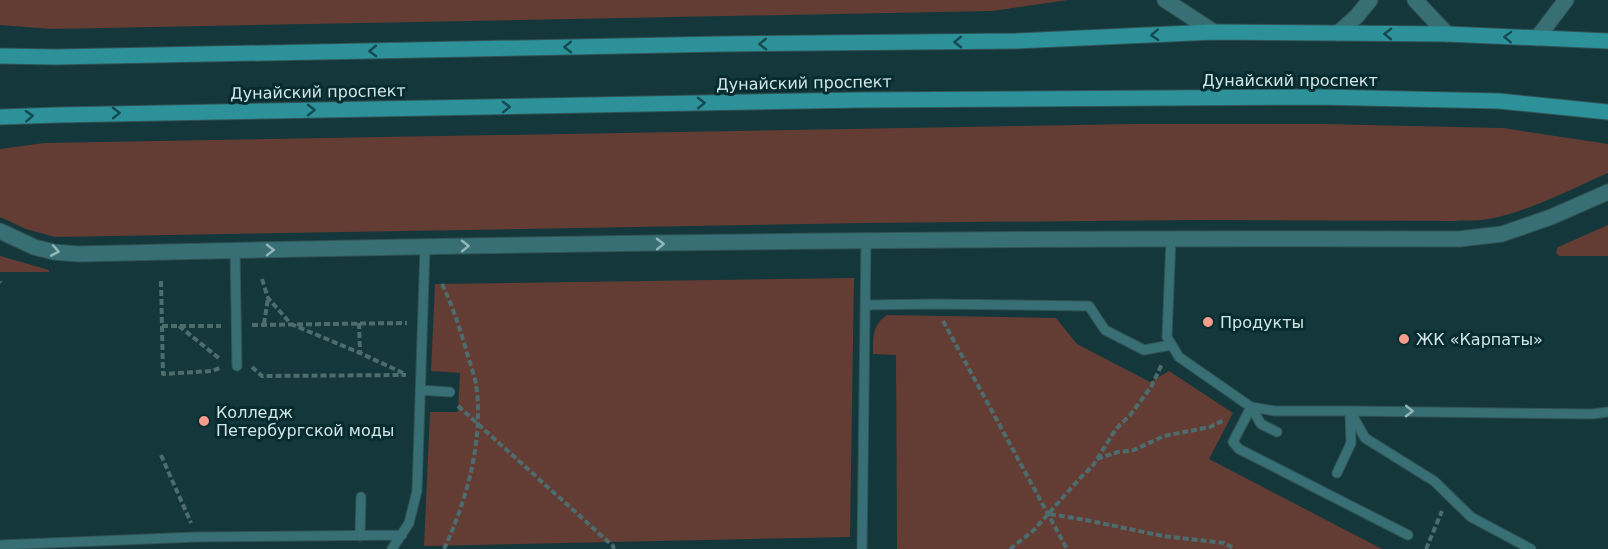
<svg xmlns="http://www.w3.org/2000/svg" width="1608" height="549" font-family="'DejaVu Sans',sans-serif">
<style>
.green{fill:#633c34}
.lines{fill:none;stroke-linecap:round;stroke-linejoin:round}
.service-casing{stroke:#325356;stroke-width:11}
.minor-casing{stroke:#325356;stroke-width:17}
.secondary-casing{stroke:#325356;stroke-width:17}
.path{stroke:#4d6c6e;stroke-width:4;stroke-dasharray:6 3;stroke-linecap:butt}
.service{stroke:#376f74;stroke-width:9}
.minor{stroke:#376f74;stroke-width:15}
.secondary{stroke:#2d919a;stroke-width:15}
.oneway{stroke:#124a50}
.oneway2{stroke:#94b6b9}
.poi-dot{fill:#f49d8c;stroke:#072c30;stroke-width:2}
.labels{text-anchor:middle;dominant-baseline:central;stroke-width:6;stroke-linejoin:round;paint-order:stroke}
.street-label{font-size:16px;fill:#d2e5e7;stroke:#072c30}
.poi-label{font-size:16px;fill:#d2e5e7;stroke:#072c30;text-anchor:start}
</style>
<rect width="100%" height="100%" fill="#13373a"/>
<path class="green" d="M 0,0 L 1068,0 L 992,11 L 51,29 L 0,25 Z
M 1132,124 L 1324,124 L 1503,128 L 1608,144 L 1608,173 C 1569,190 1530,211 1489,219 C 1478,221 1466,220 1455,221 L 1194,220 L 866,223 L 55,237 L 26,229 L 0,217 L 0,149 L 44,143 Z
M 1608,225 L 1608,256 L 1559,256 L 1556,253 L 1558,247 Z
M 0,256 L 49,270 L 49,272 L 0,272 Z
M 854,278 L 850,537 L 424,546 L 430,412 L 458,412 L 460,373 L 431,371 L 435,284 Z
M 887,315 L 1056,318 L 1077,344 L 1150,382 L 1169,371 L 1233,413 L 1209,459 L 1382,549 L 897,549 L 896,355 L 873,354 C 873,338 872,325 887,315 Z"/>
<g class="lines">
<g class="service-casing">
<path id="service" d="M 1171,238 L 1167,337 L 1179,357 L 1251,407 L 1275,411 L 1350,411 L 1592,414 L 1608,412
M 235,250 L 237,366
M 865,305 L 934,304 L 1089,306 L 1105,330 L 1144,350 L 1171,345
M 420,390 L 450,392
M 1251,407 L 1233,442 L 1239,449 L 1408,535
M 1251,407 L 1261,424 L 1277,432
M 1350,411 L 1365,438 L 1434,481 L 1471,517 L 1531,549
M 1337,473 L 1351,443 L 1350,413
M 360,536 L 361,497
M 0,545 L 197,537 L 402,535
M 392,549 L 409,523 L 417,491 L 425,247
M 862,549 L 866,241"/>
</g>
<g class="minor-casing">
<path id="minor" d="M 1165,0 L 1214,32
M 1415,0 L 1447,34
M 1338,33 L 1357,16 L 1370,0
M 1537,38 L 1566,0
M 0,231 L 34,247 L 54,252 L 78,254 C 538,243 999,237 1459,239 L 1502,234 L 1551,217 L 1608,192"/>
</g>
<g class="secondary-casing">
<path id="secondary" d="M 0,56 L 56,57 L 721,44 L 1016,41 L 1214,32 L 1447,34 L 1608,41
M 0,117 L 57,115 L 860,100 L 1318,97 L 1499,101 L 1608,112"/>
</g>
<path class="path" d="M 262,279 L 268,298 L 291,324 L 360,353 L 403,373
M 161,281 L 163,374 L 212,371 L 222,367
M 0,282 L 1,283
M 442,284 C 453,307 460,329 467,353 C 470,363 474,374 476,384 C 484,439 467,500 444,549
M 943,321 L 1067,549
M 359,323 L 360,352
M 264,324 L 268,298
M 252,325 L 407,323
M 162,326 L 221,326
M 179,326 L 220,359
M 252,367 L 262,376 L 406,375
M 458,406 L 613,546 L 614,549
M 161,455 L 191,523
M 1097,459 L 1118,452 L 1134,450 L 1164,436 L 1210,427 L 1224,420
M 1050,514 L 1091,521 L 1163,536 L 1224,543 L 1235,549
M 1010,549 L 1033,531 L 1081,477 L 1092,467 L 1116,429 L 1131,414 L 1151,387 L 1162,364
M 1426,549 L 1442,511"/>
<use href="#service" class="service"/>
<use href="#minor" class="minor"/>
<use href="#secondary" class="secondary"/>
</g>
<defs><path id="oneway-chevron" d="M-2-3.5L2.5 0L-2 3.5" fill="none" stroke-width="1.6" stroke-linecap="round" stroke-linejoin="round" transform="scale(1.5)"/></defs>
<g class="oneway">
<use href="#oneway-chevron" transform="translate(1388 34) rotate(-179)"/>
<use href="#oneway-chevron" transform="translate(1155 35) rotate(177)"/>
<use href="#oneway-chevron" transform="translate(1508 37) rotate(-178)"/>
<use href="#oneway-chevron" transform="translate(958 42) rotate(179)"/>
<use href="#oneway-chevron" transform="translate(763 44) rotate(179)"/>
<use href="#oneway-chevron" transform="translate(568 47) rotate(179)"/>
<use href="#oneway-chevron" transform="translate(373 51) rotate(179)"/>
<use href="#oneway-chevron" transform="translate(701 103) rotate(-1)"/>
<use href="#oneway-chevron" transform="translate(506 107) rotate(-1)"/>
<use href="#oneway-chevron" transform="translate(311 110) rotate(-1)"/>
<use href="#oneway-chevron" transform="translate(116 113) rotate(-1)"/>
<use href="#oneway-chevron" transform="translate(29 116) rotate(-3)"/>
</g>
<g class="oneway2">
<use href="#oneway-chevron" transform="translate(660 244) rotate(-1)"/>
<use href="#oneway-chevron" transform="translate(465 246) rotate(-1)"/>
<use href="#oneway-chevron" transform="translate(270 250) rotate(-1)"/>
<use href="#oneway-chevron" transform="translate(55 251) rotate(10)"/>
<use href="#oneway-chevron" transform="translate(1409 411) rotate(1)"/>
</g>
<g class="poi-dot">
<circle cx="1208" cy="322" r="6"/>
<circle cx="1404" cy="339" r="6"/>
<circle cx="204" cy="421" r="6"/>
</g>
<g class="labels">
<g class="street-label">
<text x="1290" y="80">Дунайский проспект</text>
<text transform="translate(804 83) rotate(-1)">Дунайский проспект</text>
<text transform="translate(318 92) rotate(-1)">Дунайский проспект</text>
</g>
<g class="poi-label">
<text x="1220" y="322">Продукты</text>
<text x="1416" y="339">ЖК «Карпаты»</text>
<text x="216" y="412">Колледж<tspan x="216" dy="18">Петербургской моды</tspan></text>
</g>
</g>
</svg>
